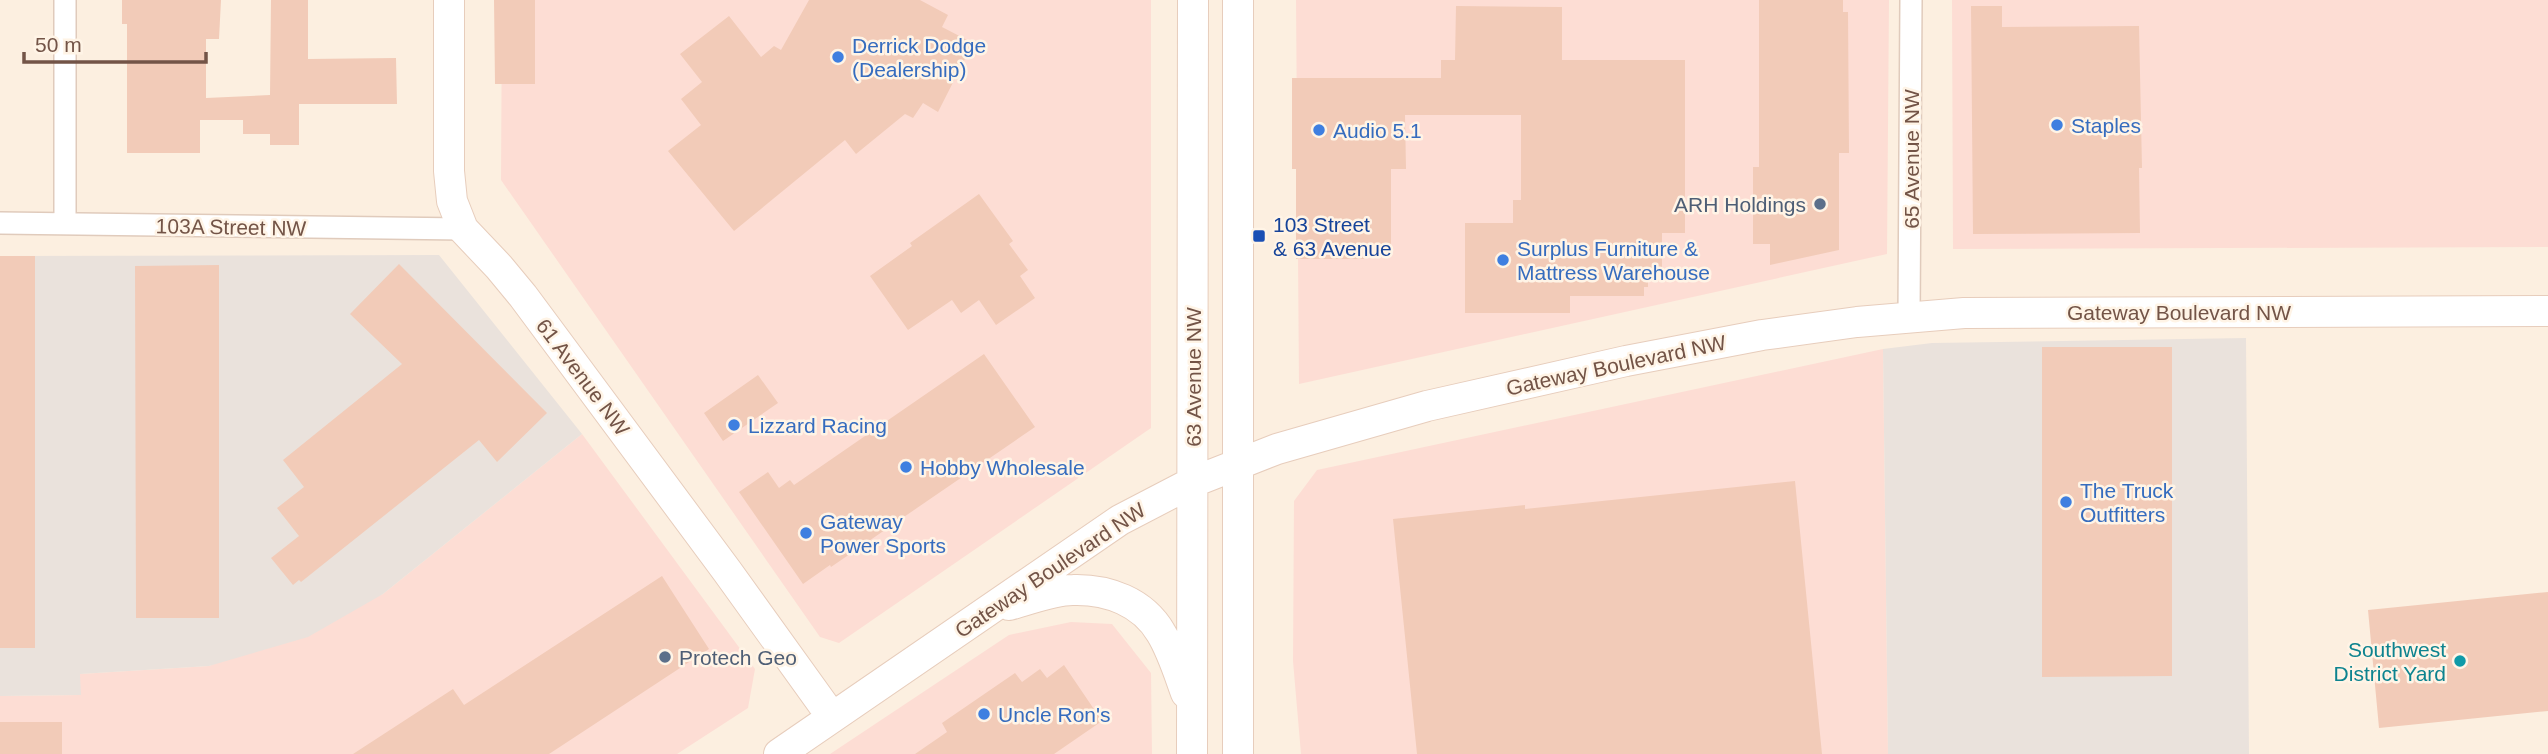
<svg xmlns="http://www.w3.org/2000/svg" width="2548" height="754" font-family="Helvetica,sans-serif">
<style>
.commercial{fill:#fdddd4}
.industrial{fill:#eae2dc}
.building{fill:#f2cbb8}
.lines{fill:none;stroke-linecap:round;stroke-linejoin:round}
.street-casing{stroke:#e0cbbc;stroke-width:24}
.secondary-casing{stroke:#e7cdbc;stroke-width:32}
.street{stroke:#fff;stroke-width:21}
.secondary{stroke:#fff;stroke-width:30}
.shop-dot{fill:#3f7fe0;stroke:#fff4e6;stroke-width:2.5}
.service-dot{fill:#5c6f8a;stroke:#fff4e6;stroke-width:2.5}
.transit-dot{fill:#1a4fb4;stroke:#fff4e6;stroke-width:2.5}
.culture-dot{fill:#0f9aa8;stroke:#fff4e6;stroke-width:2.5}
.labels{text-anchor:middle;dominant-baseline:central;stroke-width:5;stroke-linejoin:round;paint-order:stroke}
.shop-label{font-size:21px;fill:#366cbe;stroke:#fff4e6;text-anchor:start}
.street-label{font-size:21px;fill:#735447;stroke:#fff4e6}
.service-label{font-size:21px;fill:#4e5e75;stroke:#fff4e6;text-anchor:end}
.transit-label{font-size:21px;fill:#164399;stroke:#fff4e6;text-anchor:start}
.culture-label{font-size:21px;fill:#0d838f;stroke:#fff4e6;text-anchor:end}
</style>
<rect width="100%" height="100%" fill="#fcefe0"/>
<path class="commercial" d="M 502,0 L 1151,0 L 1151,428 L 839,643 L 820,637 L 501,180 Z
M 1296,0 L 1889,0 L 1887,254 L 1299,384 Z
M 1952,0 L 2548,0 L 2548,247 L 1953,249 Z
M 1883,349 L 1888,754 L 1301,754 L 1293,661 L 1294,501 L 1317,470 Z
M 582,434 L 755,669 L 748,708 L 677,754 L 0,754 L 0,696 L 80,695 L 80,674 L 209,666 L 383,594 Z
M 1071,622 L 1112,624 L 1151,673 L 1152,754 L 830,754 L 1009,635 Z"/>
<path class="industrial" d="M 439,255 L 582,434 L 383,594 L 308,637 L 209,666 L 80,674 L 81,695 L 0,696 L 0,256 Z
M 2246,338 L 2249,754 L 1888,754 L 1883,349 L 1932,343 Z"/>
<path class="building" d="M 122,0 L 221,0 L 219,39 L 206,39 L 206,98 L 270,95 L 271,0 L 308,0 L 308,59 L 396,58 L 397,104 L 299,104 L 299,145 L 270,145 L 270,134 L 243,134 L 243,120 L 200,120 L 200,153 L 127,153 L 127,24 L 122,24 Z
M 494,0 L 535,0 L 535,84 L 495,84 Z
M 809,0 L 920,0 L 948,15 L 942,27 L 973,43 L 938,112 L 923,103 L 913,118 L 905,114 L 856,154 L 845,140 L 734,231 L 668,151 L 701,125 L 681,99 L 702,82 L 680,54 L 729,16 L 761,57 L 774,46 L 781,50 Z
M 1759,0 L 1843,0 L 1843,12 L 1848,12 L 1849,153 L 1839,153 L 1839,250 L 1770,265 L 1770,244 L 1753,244 L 1753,167 L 1759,167 Z
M 1456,6 L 1562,7 L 1562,60 L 1685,60 L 1685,233 L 1662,233 L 1662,269 L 1648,269 L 1648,287 L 1644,287 L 1644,296 L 1570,296 L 1570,313 L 1465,313 L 1465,223 L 1513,223 L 1513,200 L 1521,200 L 1521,115 L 1405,115 L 1406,169 L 1391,169 L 1391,249 L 1364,249 L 1364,259 L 1296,259 L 1296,169 L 1292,169 L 1292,78 L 1441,78 L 1441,60 L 1455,60 Z
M 1971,6 L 2002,6 L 2002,27 L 2139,26 L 2142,168 L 2139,168 L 2140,233 L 1973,234 Z
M 979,194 L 1013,241 L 1009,244 L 1028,270 L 1020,276 L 1035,298 L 996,325 L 979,300 L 961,313 L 952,300 L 908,330 L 870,276 L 912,246 L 910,243 Z
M 0,256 L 35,256 L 35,648 L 0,648 Z
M 399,264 L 547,413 L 497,462 L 479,440 L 301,582 L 299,580 L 293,585 L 271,558 L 299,536 L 277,508 L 304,487 L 283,460 L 402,364 L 350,314 Z
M 219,265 L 219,618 L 136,618 L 135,266 Z
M 2042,347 L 2172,347 L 2172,676 L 2042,677 Z
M 984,354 L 1035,427 L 831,567 L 830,565 L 803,584 L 739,492 L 768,472 L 779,488 L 790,480 L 794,485 Z
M 758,375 L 778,403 L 723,441 L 704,413 Z
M 1795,481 L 1822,754 L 1417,754 L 1393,519 L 1525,505 L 1525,509 Z
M 662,576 L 709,649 L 549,754 L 353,754 L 453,689 L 464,705 Z
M 2548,592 L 2548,711 L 2379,728 L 2368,610 Z
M 1064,665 L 1102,721 L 1054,754 L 915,754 L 947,732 L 942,723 L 1015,673 L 1022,682 L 1040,669 L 1047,678 Z
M 0,722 L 62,722 L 62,754 L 0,754 Z"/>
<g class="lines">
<g class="street-casing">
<path id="street" d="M 0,223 L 463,229
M 65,223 L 65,0
M 1909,317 L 1911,0"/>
</g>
<g class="secondary-casing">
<path id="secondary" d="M 449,0 L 449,171 L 452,201 L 463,229 L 499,267 L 523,296 L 727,571 L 832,717
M 1238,0 L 1238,754
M 1009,605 C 1029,600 1052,590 1073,590 C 1108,589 1143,602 1161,633 C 1172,651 1179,674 1186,693
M 779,754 L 1120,520 L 1193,482 L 1277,449 L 1427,406 L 1626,361 L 1762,335 L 1857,322 L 1964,313 L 2548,311
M 1192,754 L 1193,0"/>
</g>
<use href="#street" class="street"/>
<use href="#secondary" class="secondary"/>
</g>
<g class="shop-dot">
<circle cx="838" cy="57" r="7"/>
<circle cx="2057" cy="125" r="7"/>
<circle cx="1319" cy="130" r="7"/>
<circle cx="1503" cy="260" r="7"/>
<circle cx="734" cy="425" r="7"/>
<circle cx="906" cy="467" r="7"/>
<circle cx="2066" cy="502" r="7"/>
<circle cx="806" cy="533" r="7"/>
<circle cx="984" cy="714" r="7"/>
</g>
<g class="service-dot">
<circle cx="1820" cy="204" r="7"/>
<circle cx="665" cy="657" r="7"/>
</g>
<rect class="transit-dot" x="1252" y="229" width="14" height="14" rx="3.5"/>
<circle class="culture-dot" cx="2460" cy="661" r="7"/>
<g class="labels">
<g class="shop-label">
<text x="852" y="45">Derrick Dodge<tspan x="852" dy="24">(Dealership)</tspan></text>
<text x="2071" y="125">Staples</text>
<text x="1333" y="130">Audio 5.1</text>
<text x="1517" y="248">Surplus Furniture &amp;<tspan x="1517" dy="24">Mattress Warehouse</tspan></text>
<text x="748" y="425">Lizzard Racing</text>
<text x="920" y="467">Hobby Wholesale</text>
<text x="2080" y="490">The Truck<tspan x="2080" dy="24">Outfitters</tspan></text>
<text x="820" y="521">Gateway<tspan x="820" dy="24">Power Sports</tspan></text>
<text x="998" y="714">Uncle Ron's</text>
</g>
<g class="street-label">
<text transform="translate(1911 159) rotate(-90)">65 Avenue NW</text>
<text transform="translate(231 227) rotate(1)">103A Street NW</text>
<text x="2179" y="312">Gateway Boulevard NW</text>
<text transform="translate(1616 365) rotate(-12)">Gateway Boulevard NW</text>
<text transform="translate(583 377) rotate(53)">61 Avenue NW</text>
<text transform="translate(1193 377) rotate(-90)">63 Avenue NW</text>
<text transform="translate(1050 570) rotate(-34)">Gateway Boulevard NW</text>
</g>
<g class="service-label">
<text x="1806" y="204">ARH Holdings</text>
<text x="679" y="657" text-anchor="start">Protech Geo</text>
</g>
<g class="transit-label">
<text x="1273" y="224">103 Street<tspan x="1273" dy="24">&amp; 63 Avenue</tspan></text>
</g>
<g class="culture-label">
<text x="2446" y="649">Southwest<tspan x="2446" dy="24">District Yard</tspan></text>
</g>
</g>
<path d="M24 52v10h182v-10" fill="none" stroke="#735447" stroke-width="3.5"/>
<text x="35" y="52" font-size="21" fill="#735447" stroke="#fff4e6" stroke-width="5" paint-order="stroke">50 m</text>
</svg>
